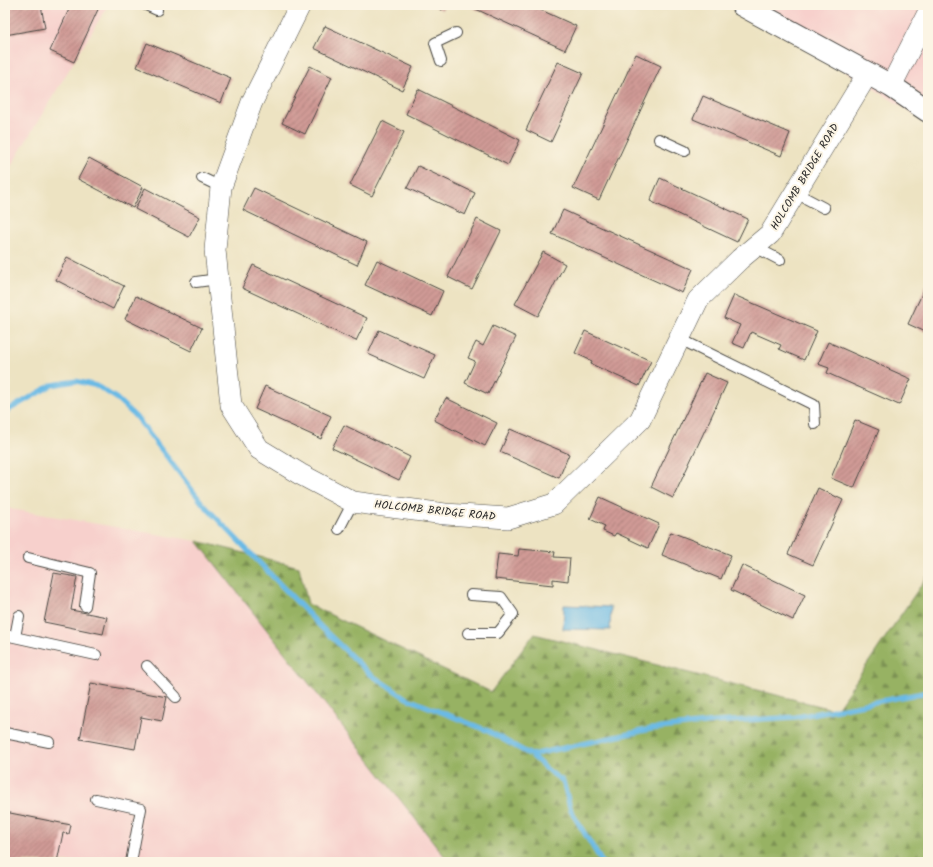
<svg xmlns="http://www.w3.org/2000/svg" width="933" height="867" font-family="Kalam,sans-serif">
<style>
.built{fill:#f7d0cc}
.forest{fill:url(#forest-firs);stroke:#616e47}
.water{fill:#6abae5;stroke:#4a7288}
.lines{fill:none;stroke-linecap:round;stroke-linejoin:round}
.stream{stroke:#6abae5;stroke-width:5}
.building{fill:url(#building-hatch)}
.service-casing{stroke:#484742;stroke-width:12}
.minor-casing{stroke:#484742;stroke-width:22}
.secondary-casing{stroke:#484742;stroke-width:24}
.service{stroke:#fff;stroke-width:10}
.minor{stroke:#fff;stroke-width:21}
.secondary{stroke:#fff;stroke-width:22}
.labels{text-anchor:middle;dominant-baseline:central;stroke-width:4;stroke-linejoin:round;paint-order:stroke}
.street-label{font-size:11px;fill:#2b2b2b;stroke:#fcf5e5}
</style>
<defs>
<pattern id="forest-firs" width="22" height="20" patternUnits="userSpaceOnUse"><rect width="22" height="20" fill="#97b263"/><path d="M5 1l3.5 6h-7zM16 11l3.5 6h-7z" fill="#7b9152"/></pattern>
<pattern id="building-hatch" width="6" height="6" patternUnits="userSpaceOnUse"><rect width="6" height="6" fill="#d09a95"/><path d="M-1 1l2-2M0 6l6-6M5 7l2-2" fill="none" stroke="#a97e7a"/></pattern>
</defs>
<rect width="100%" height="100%" fill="#fcf5e5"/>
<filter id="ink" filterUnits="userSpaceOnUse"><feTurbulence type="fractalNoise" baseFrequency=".025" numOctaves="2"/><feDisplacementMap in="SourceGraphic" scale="8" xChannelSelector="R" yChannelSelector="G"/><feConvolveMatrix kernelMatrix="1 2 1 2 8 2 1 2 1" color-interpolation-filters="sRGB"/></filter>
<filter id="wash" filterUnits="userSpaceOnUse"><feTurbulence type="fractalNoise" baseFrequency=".012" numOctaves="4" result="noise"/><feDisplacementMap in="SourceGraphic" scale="16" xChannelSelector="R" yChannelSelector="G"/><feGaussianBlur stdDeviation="0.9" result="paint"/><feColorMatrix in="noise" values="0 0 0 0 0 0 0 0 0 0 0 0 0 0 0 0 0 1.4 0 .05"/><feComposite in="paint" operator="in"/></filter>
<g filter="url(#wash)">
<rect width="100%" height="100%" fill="#ede3c2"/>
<path class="built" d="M 5,5 L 108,5 L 5,176 Z
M 741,5 L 928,5 L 928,124 L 906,109 Z
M 5,508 L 197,541 L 449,862 L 5,862 Z"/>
<path class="forest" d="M 197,541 L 299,567 L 308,604 L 491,692 L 534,634 L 836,710 L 928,575 L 928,862 L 449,862 Z"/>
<path class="water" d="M 564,605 L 611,607 L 610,630 L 563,629 Z"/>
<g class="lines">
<path class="stream" d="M 5,412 L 52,385 L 76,381 L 97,386 L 116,398 L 137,418 L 203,504 L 321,627 L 370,674 L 406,698 L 486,730 L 531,755 L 550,772 L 563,781 L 571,811 L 602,862
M 531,755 L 651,729 L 715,722 L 796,717 L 928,692"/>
</g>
<g id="blocks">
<path class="building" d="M 5,5 L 41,5 L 45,28 L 5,35 Z
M 71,5 L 100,5 L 74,62 L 50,51 Z
M 432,5 L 444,5 L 442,10 Z
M 467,5 L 530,5 L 576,26 L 565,50 Z
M 325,26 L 413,67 L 402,90 L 314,48 Z
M 147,43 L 231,78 L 221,103 L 137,67 Z
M 636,54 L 661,66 L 599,200 L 573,188 Z
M 558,62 L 583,73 L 551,142 L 526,130 Z
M 310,66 L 332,77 L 305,134 L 282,123 Z
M 418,89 L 520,140 L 508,165 L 406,114 Z
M 703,96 L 790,133 L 781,156 L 693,119 Z
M 382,121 L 404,132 L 372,196 L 350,185 Z
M 89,158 L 143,187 L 133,208 L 78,179 Z
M 418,166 L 475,193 L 465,215 L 407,188 Z
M 660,178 L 748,219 L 737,242 L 650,201 Z
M 145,188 L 200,217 L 189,237 L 135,209 Z
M 254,188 L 367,242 L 357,265 L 243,210 Z
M 563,210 L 693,269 L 682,293 L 552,234 Z
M 477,219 L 501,231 L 472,289 L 448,277 Z
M 543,252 L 565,264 L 538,316 L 515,304 Z
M 67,257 L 124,286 L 113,309 L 56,280 Z
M 377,260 L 443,291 L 432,316 L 365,285 Z
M 253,265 L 367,318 L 356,341 L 242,288 Z
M 928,281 L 928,333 L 908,324 Z
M 734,295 L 817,331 L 804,360 L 779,349 L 781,345 L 751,332 L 744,348 L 732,343 L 740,325 L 724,318 Z
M 136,296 L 202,328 L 191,351 L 125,319 Z
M 493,326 L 516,337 L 488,394 L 465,383 L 475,361 L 468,358 L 476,342 L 483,346 Z
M 379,330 L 435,355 L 424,379 L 368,354 Z
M 585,331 L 651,361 L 639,386 L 591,364 L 592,361 L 575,353 Z
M 828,342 L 911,379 L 899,405 L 827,373 L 829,368 L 818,364 Z
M 705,373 L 727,383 L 673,498 L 651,487 Z
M 265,386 L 331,416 L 321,439 L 255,409 Z
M 446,398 L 497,423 L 485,446 L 434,420 Z
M 855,420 L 879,430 L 854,488 L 831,478 Z
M 344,425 L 410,457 L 399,480 L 332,448 Z
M 510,429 L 569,454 L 559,478 L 500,452 Z
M 818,488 L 843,500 L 813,565 L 788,554 Z
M 600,497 L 659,524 L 648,548 L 616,533 L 614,536 L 603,531 L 605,526 L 590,519 Z
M 671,532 L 731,555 L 721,579 L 662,555 Z
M 519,549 L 555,552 L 554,557 L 570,558 L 568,581 L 553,579 L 553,585 L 495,579 L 498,554 L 518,556 Z
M 742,565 L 805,595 L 793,620 L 731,590 Z
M 54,573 L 77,577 L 71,610 L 107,617 L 103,634 L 44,622 Z
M 91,683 L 167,697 L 162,721 L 141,717 L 135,749 L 80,739 Z
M 5,812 L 71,825 L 69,834 L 63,833 L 57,862 L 5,862 Z"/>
</g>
</g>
<g filter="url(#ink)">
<use href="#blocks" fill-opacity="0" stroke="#484742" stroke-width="1"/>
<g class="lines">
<g class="service-casing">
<path id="service" d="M 146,5 L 157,10
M 441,61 L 435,43 L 456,33
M 659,139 L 685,151
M 202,178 L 221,187
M 796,193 L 824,208
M 755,247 L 780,260
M 196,282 L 218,279
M 680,339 L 814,405 L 815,424
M 339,529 L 353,502
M 28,558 L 90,573 L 85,606
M 468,633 L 498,633 L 513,614 L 501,597 L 471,595
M 5,635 L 96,655
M 15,637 L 19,616
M 147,666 L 176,697
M 5,733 L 49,742
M 96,799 L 141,809 L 131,862"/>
</g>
<g class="minor-casing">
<path id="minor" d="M 300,5 L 252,102 L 221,187 L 215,250 L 231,405 L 259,449 L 300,474 L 353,502 L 445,514 L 508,518 L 554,504 L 640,420 L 698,300 L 740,259 L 770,234 L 868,73
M 891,86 L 928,13"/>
</g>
<g class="secondary-casing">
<path id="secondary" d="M 742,5 L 891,86 L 928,111"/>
</g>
<use href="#service" class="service"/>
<use href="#minor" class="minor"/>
<use href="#secondary" class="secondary"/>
</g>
</g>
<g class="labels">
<g class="street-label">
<text transform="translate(805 177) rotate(-59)">HOLCOMB BRIDGE ROAD</text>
<text transform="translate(435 511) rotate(6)">HOLCOMB BRIDGE ROAD</text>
</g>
</g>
<rect width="933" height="867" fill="none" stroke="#fcf5e5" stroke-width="20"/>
</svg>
